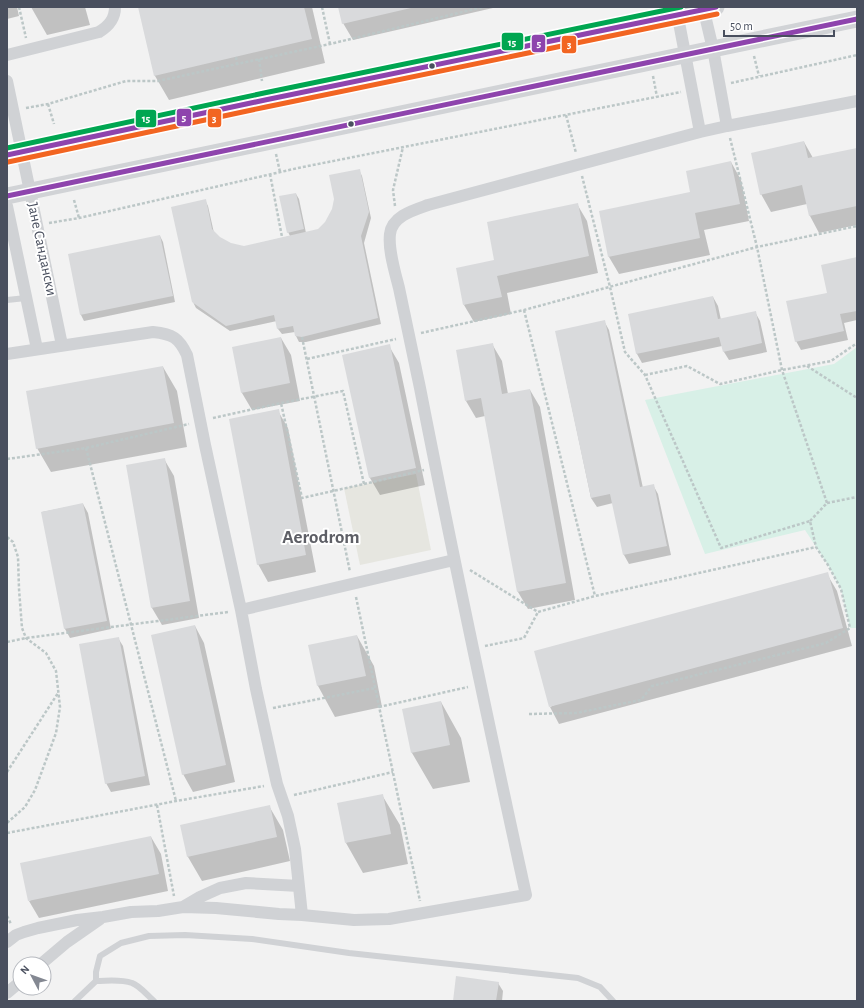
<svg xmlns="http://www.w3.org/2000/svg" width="864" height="1008" font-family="'Alegreya Sans',sans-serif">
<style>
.commercial{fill:#e6e6e0}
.green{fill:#d8f0e7}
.shadow{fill:#0003}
.building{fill:#d9dadc}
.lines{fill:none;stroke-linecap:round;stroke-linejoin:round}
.path{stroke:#bcc7c7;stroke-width:2.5;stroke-dasharray:3 2;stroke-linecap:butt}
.lane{stroke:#d0d2d5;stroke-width:6}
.street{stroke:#d0d2d5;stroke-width:12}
.secondary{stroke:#d1d3d6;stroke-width:17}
.bus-1-casing{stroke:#fff;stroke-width:8}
.bus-2-casing{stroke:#fff;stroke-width:8}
.bus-3-casing{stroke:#fff;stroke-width:8}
.bus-1{stroke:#8e44ad;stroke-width:5}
.bus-2{stroke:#f26522;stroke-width:5}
.bus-3{stroke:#00a651;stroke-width:5}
.bus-dot{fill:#494f5e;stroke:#fff;stroke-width:1.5}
.labels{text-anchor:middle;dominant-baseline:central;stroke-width:4;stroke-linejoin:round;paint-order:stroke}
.street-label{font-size:15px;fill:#494f5e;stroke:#fff}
.district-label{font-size:19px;font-weight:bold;fill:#5e5f66;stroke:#fff}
.line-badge{stroke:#fff;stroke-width:1.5}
.badge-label{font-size:11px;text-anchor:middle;font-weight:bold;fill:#fff}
</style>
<rect width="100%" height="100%" fill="#f2f2f2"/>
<path class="commercial" d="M 416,474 L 431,550 L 360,565 L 344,488 Z"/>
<path class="green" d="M 857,347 L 857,628 L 850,628 L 841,589 L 828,565 L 805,530 L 705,554 L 645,400 L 834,364 Z"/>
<path class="shadow" d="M 7,7 L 17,7 L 19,16 L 7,19 Z
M 31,7 L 85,7 L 90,25 L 47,35 Z
M 139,7 L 312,7 L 325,63 L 169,100 L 155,76 Z
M 339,7 L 493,7 L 493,8 L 353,40 L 343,23 Z
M 804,142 L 813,158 L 857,149 L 857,225 L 819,233 L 810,216 L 807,204 L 771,212 L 761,194 Z
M 731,162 L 741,180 L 749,221 L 704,230 L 710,255 L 619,274 L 609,257 L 600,212 L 692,193 Z
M 359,170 L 362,176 L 371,218 L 364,243 L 381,324 L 306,342 L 299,342 L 296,336 L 295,332 L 282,334 L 278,329 L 277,321 L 230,331 L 196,308 L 193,302 L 205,200 L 208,206 L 214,233 L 219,238 L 230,244 L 244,247 L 290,236 L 288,232 L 296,194 L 299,199 L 306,233 L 319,230 L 326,222 Z
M 577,204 L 587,221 L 598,273 L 507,293 L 511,314 L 474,322 L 464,305 L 496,261 Z
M 160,236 L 163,242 L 175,302 L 84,321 L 81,315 L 69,255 Z
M 857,258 L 857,320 L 844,323 L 848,340 L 801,350 L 796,341 L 828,294 Z
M 713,297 L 718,306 L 721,320 L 755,312 L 760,321 L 767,352 L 729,360 L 724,352 L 722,346 L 642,363 L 637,354 L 629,315 Z
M 604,321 L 609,330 L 643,488 L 653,485 L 658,494 L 671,555 L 629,564 L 624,555 L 613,503 L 597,507 L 591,498 L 556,332 Z
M 281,338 L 291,355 L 300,401 L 252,410 L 242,393 L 233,348 Z
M 492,344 L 502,361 L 508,394 L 530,390 L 540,407 L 575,600 L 528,609 L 518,592 L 485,416 L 476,418 L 466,401 Z
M 389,346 L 399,363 L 425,485 L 380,495 L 370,478 Z
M 163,367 L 177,391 L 187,447 L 51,472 L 37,448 Z
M 278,411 L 288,428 L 316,572 L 268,582 L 258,564 Z
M 164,459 L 174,476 L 199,618 L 162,625 L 152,608 L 127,466 Z
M 83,504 L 88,513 L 111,629 L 70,638 L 65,629 L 42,512 Z
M 827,574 L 837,591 L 852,646 L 559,724 L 550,707 Z
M 195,626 L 204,643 L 235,782 L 193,792 L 183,774 Z
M 357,636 L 374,666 L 382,707 L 335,717 L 318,686 L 310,646 Z
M 118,638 L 123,646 L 150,785 L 111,792 L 106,783 Z
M 441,702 L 461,738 L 470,782 L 433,789 L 412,753 L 404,710 Z
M 382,795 L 400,825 L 408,864 L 363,873 L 346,843 Z
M 269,806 L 283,830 L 290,861 L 202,881 L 188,857 L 181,826 Z
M 151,837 L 161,854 L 168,891 L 39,918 L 29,901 Z
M 498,983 L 503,991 L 502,1001 L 454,1001 Z"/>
<path class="building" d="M 138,7 L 304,7 L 312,39 L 154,76 Z
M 338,7 L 411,7 L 411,8 L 342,24 Z
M 804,141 L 808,158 L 857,148 L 857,206 L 809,216 L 802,185 L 760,195 L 751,153 Z
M 731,161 L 740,204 L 695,213 L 700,238 L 608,257 L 599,211 L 690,192 L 686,171 Z
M 360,169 L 369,212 L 361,236 L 378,318 L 302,337 L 295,336 L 293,326 L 277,329 L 274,315 L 226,326 L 192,302 L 171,207 L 206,199 L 212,229 L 220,237 L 231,243 L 244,246 L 318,229 L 325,222 L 332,209 L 334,199 L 329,175 Z
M 296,193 L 304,229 L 287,233 L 279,196 Z
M 578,203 L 589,256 L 497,276 L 502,297 L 463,305 L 456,268 L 494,260 L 487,222 Z
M 160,235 L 173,296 L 80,315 L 68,254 Z
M 857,257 L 857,311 L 840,314 L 844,331 L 795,342 L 786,301 L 827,293 L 821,265 Z
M 713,296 L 718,319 L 756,311 L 762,343 L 723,352 L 719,337 L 636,354 L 628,314 Z
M 605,320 L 640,487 L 654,484 L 667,546 L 623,555 L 610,494 L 591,498 L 555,331 Z
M 281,337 L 290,383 L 241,393 L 232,347 Z
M 493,343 L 502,394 L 530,389 L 566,583 L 517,592 L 481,398 L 465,401 L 456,350 Z
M 390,344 L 416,468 L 369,478 L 342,355 Z
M 163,366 L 174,423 L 36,449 L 26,391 Z
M 279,409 L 306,555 L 257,565 L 229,419 Z
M 165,458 L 190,601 L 151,608 L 126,465 Z
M 83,503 L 107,621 L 64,629 L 41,512 Z
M 828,572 L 843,628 L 549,707 L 534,651 Z
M 195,625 L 226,765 L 182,775 L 151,635 Z
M 357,635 L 366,676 L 317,686 L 308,645 Z
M 119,637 L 145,776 L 105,784 L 79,644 Z
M 441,701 L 450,745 L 411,753 L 402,709 Z
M 383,794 L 391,834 L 345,843 L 337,803 Z
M 270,805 L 277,837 L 187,857 L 180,825 Z
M 151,836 L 159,874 L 28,901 L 20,863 Z
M 456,976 L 499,982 L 496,1001 L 453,1001 Z"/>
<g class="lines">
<path class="path" d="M 19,7 L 26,38
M 322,7 L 330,44
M 754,56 L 759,76
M 236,57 L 237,64
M 259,59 L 262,81
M 653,76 L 657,97
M 731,83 L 857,55
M 48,104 L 54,124
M 26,108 L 48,104 L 126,81 L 158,81 L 330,44 L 483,7
M 566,115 L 576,153
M 730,138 L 757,247 L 782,370 L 827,503 L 810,521
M 276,154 L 280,172
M 270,174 L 282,237
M 74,200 L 79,218
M 395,206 L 393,190 L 403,147
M 49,223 L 79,218 L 298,168 L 681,92
M 524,310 L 595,596
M 421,333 L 524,310 L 757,247 L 857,226
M 302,337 L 350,572
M 307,359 L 396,339
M 807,366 L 857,398
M 645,375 L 687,366 L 720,384 L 782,370 L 831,361 L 857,343
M 213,418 L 281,403 L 343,391 L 364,484 L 302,498 L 281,403
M 86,448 L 176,801
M 7,459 L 86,448 L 189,424
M 364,484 L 424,470
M 827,503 L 857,497
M 7,537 L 13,542 L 18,557 L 19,589 L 22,628 L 26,638 L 46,653 L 56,671 L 60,707 L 56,733 L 35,790 L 25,807 L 7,823
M 470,570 L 538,612 L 595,596 L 816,547
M 356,597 L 420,901
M 7,642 L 26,638 L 228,612
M 485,646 L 524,638 L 538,612
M 379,707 L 468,687
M 273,708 L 375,688
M 529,714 L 576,713 L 641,700 L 652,686 L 826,643 L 850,628 L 841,589 L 828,565 L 816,547 L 810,521 L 721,548 L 645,375 L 625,352 L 610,287 L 582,176
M 7,772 L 58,693
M 294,795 L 393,772
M 157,805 L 174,896
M 7,833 L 176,801 L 264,786
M 7,916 L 11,924"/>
<path class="lane" d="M 7,300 L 26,298
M 96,981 L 96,972 L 100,956 L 121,943 L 149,936 L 185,935 L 252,939 L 349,953 L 578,978 L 600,987 L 613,1001
M 75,1001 L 96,981 C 108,981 120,979 132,983 C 139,985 148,996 154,1001"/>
<path class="street" d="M 676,7 L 700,132
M 703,7 L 713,49 L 727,126
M 7,55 L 99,32 C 109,26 115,19 115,7
M 7,81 L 62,345
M 7,206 L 37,349
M 7,354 L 153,332 C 173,334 179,338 187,355 L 205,445 L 241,610 L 256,689 L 277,784 L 288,816 L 295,849 L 302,915 L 354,920 L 389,919 L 526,895 C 489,726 453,557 420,388 C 413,354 406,321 399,288 C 395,272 388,250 390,234 C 392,216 414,210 428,205 L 700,132 L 727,126 L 857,101
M 241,610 L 454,560
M 183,907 L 200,897 L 220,888 L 246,883 L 299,886
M 7,942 L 16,935 L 24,932 L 38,928 L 77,920 L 103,917 L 131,912 L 158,911 L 183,907 L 216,908 L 279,914 L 302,915
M 41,964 L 67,942 L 100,919
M 7,993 L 20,982"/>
<path class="secondary" d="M 7,155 L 265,100 L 716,7
M 7,196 L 857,19"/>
<g class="bus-1-casing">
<path id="bus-1" d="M 7,155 L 265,100 L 716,7
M 7,196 L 857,19"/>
</g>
<g class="bus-2-casing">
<path id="bus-2" d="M 8,162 L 266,107 L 717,14"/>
</g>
<g class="bus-3-casing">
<path id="bus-3" d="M 7,148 L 264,93 L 681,7"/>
</g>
<use href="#bus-1" class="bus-1"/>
<use href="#bus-2" class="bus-2"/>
<use href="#bus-3" class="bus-3"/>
</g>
<g class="bus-dot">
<circle cx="432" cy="66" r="3.5"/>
<circle cx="351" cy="124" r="3.5"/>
</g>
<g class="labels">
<g class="street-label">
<text transform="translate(42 249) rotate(78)">Јане Сандански</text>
</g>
<g class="district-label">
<text x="321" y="537">Aerodrom</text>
</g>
</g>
<g class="line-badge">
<rect x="501" y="32" width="23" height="19" rx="4" fill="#00a651"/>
<rect x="531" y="34" width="15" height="19" rx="4" fill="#8e44ad"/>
<rect x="561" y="35" width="16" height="19" rx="4" fill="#f26522"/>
<rect x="176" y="108" width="16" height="19" rx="4" fill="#8e44ad"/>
<rect x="207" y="108" width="15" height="20" rx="4" fill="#f26522"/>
<rect x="135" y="109" width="22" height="19" rx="4" fill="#00a651"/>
</g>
<g class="badge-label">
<text x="512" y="46">15</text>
<text x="539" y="47">5</text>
<text x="569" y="48">3</text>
<text x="184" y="121">5</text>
<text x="214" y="122">3</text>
<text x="146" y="122">15</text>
</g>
<rect width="864" height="1008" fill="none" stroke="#494f5e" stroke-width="16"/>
<g transform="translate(32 976) rotate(311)"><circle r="19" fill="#ffffff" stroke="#b6b9bf"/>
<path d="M0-3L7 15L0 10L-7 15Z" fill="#848892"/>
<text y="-6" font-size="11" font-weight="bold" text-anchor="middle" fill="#494f5e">N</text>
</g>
<path d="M724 30v6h110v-6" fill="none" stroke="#494f5e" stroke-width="2"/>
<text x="730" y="30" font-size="12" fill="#494f5e" stroke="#ffffff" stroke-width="3" paint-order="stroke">50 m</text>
</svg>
